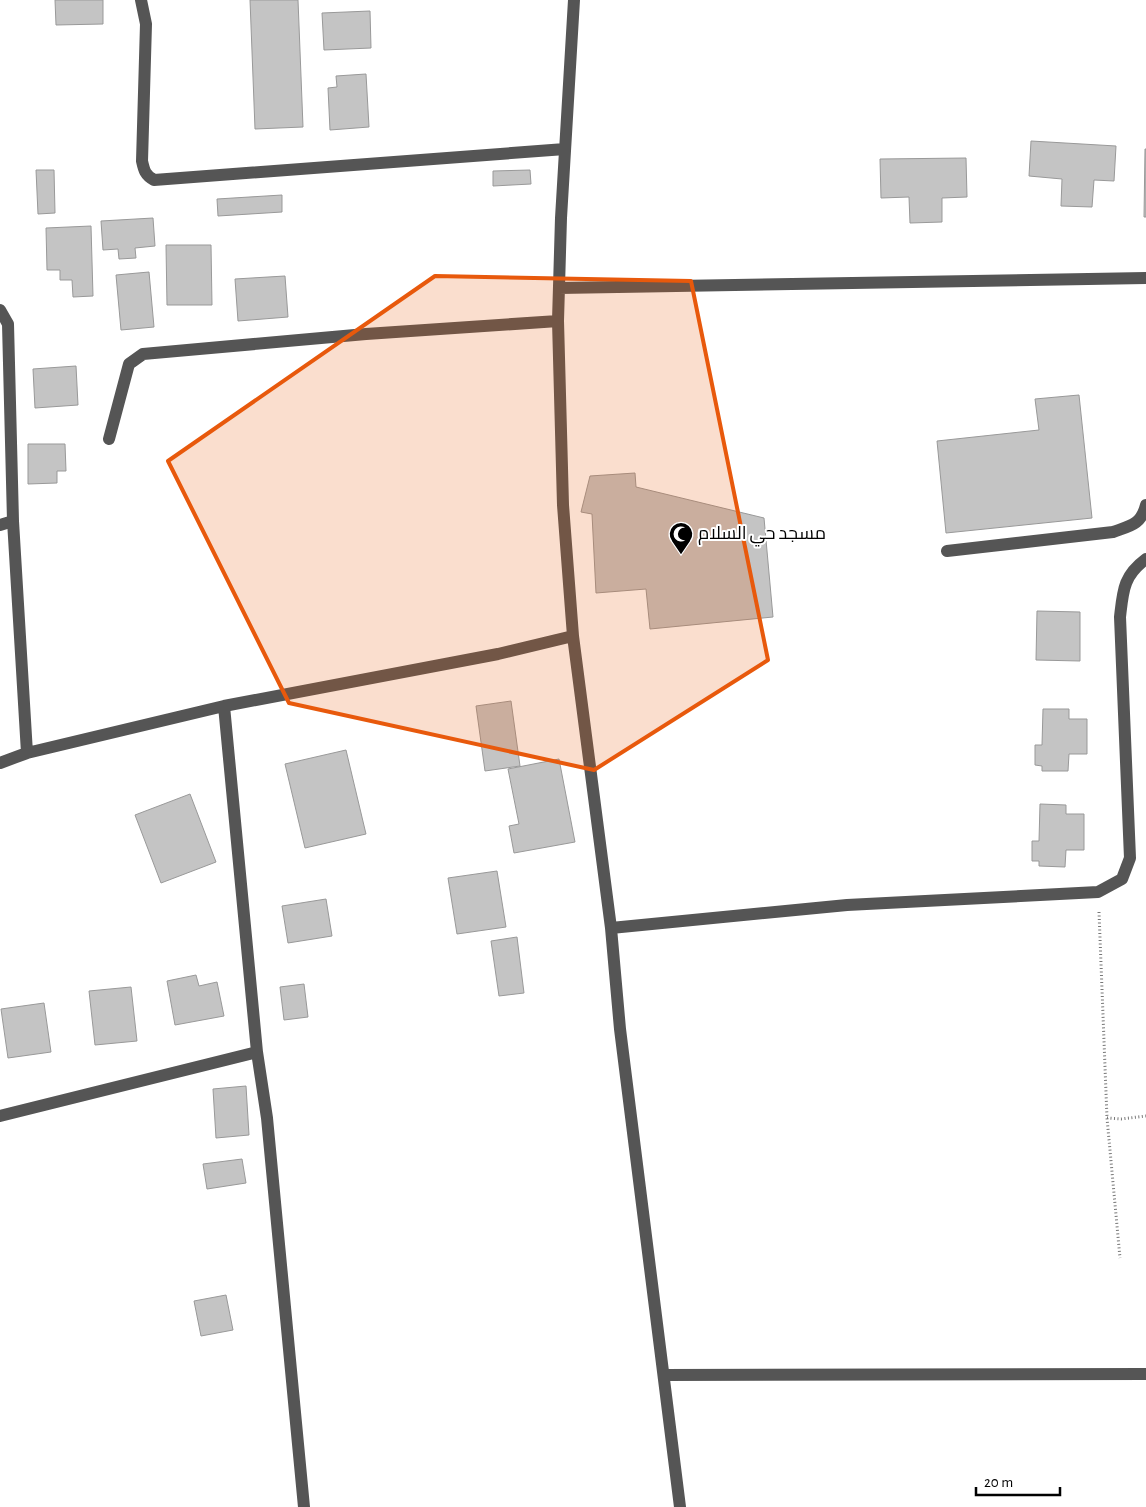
<svg xmlns="http://www.w3.org/2000/svg" width="1146" height="1507" font-family="'Alegreya Sans',Cairo,sans-serif">
<style>
.building{fill:#c4c4c4;stroke:#999}
.lines{fill:none;stroke-linecap:round;stroke-linejoin:round}
.path{stroke:#777;stroke-width:3;stroke-dasharray:1 2.5;stroke-linecap:butt}
.minor{stroke:#555;stroke-width:12}
.marked{fill:#e8590c;fill-opacity:0.2;stroke:#e8590c;stroke-width:4;stroke-linejoin:round}
.labels{text-anchor:middle;dominant-baseline:central;stroke-width:4;stroke-linejoin:round;paint-order:stroke}
.poi-label{font-size:18px;fill:#000;stroke:#fff;text-anchor:start}
</style>
<rect width="100%" height="100%" fill="#fff"/>
<path class="building" d="M 55,0 L 103,0 L 103,24 L 56,25 Z
M 250,0 L 298,0 L 303,127 L 255,129 Z
M 370,11 L 371,48 L 324,50 L 322,13 Z
M 366,74 L 369,127 L 330,130 L 328,88 L 337,87 L 336,76 Z
M 1031,141 L 1116,146 L 1114,181 L 1094,180 L 1092,207 L 1061,206 L 1062,179 L 1029,176 Z
M 1145,149 L 1146,149 L 1146,217 L 1144,217 Z
M 966,158 L 967,197 L 942,198 L 942,222 L 910,223 L 909,197 L 881,198 L 880,159 Z
M 36,170 L 54,170 L 55,213 L 38,214 Z
M 530,170 L 531,184 L 493,186 L 493,171 Z
M 282,195 L 282,212 L 218,216 L 217,199 Z
M 153,218 L 155,246 L 135,248 L 136,258 L 119,259 L 118,249 L 103,250 L 101,221 Z
M 91,226 L 93,296 L 73,297 L 72,280 L 60,280 L 60,270 L 47,270 L 46,228 Z
M 166,245 L 211,245 L 212,305 L 167,305 Z
M 149,272 L 154,327 L 121,330 L 116,275 Z
M 285,276 L 288,317 L 238,321 L 235,279 Z
M 76,366 L 78,405 L 35,408 L 33,369 Z
M 1079,395 L 1092,518 L 946,533 L 937,441 L 1039,430 L 1035,399 Z
M 28,444 L 65,444 L 66,471 L 57,471 L 57,483 L 28,484 Z
M 635,473 L 636,487 L 764,518 L 773,617 L 650,629 L 646,589 L 596,593 L 592,514 L 581,512 L 590,476 Z
M 1037,611 L 1080,612 L 1080,661 L 1036,660 Z
M 511,701 L 520,766 L 485,771 L 476,706 Z
M 1043,709 L 1069,709 L 1069,719 L 1087,719 L 1087,754 L 1069,754 L 1068,771 L 1042,771 L 1042,766 L 1035,765 L 1035,745 L 1042,745 Z
M 346,750 L 366,834 L 305,848 L 285,764 Z
M 559,759 L 575,842 L 514,853 L 509,826 L 519,824 L 508,769 Z
M 190,794 L 216,862 L 161,883 L 135,815 Z
M 1040,804 L 1066,805 L 1066,814 L 1084,814 L 1084,850 L 1066,850 L 1065,867 L 1039,866 L 1039,861 L 1032,861 L 1032,841 L 1039,841 Z
M 497,871 L 506,927 L 457,934 L 448,878 Z
M 326,899 L 332,936 L 288,943 L 282,906 Z
M 517,937 L 524,993 L 499,996 L 491,941 Z
M 196,975 L 199,986 L 217,982 L 224,1016 L 175,1025 L 167,981 Z
M 304,984 L 308,1017 L 284,1020 L 280,987 Z
M 131,987 L 137,1041 L 95,1045 L 89,991 Z
M 44,1003 L 51,1052 L 8,1058 L 1,1009 Z
M 246,1086 L 249,1135 L 216,1138 L 213,1089 Z
M 242,1159 L 246,1183 L 207,1189 L 203,1164 Z
M 226,1295 L 233,1330 L 201,1336 L 194,1301 Z"/>
<g class="lines">
<path class="path" d="M 1099,912 L 1107,1118 L 1120,1258
M 1107,1118 L 1121,1119 L 1146,1116"/>
<path class="minor" d="M 141,0 L 146,24 L 142,161 C 144,170 145,175 154,180 L 565,149
M 574,0 L 561,218 L 558,321 L 563,505 L 573,636 L 611,928 L 620,1029 L 680,1507
M 559,288 L 1146,278
M 0,310 L 8,324 L 13,521
M 109,439 L 129,364 L 143,354 L 366,334 L 558,321
M 0,525 L 13,521 L 27,753
M 947,551 L 1113,532 C 1130,526 1141,525 1146,505
M 224,706 L 257,1052 L 267,1118 L 304,1507
M 0,763 L 27,753 L 224,706 L 498,654 L 573,636
M 611,928 L 847,905 L 1098,892 L 1122,879 L 1130,858 L 1120,617 C 1123,591 1123,576 1146,559
M 0,1116 L 257,1052
M 664,1375 L 1146,1374"/>
</g>
<path class="marked" d="M 435,276 L 691,281 L 768,660 L 594,770 L 289,703 L 168,461 Z"/>
<defs>
<g id="mosque-pin" transform="scale(1.25)"><path d="M0 17L-7.5 6A9.5 9.5 0 1 1 7.5 6Z" fill="#000" stroke="#fff"/><path d="M3.5-4.9A6 6 0 1 0 3.5 4.9A5 5 0 1 1 3.5-4.9Z" fill="#fff"/></g>
</defs>
<g fill-rule="evenodd">
<use href="#mosque-pin" x="681" y="534"/>
</g>
<g class="labels">
<g class="poi-label">
<text x="698" y="534">مسجد حي السلام</text>
</g>
</g>
<path d="M976 1487v8h84v-8" fill="none" stroke="#000000" stroke-width="2.5"/>
<text x="984" y="1487" font-size="15" fill="#000000" stroke="#ffffff" stroke-width="4" paint-order="stroke">20 m</text>
</svg>
